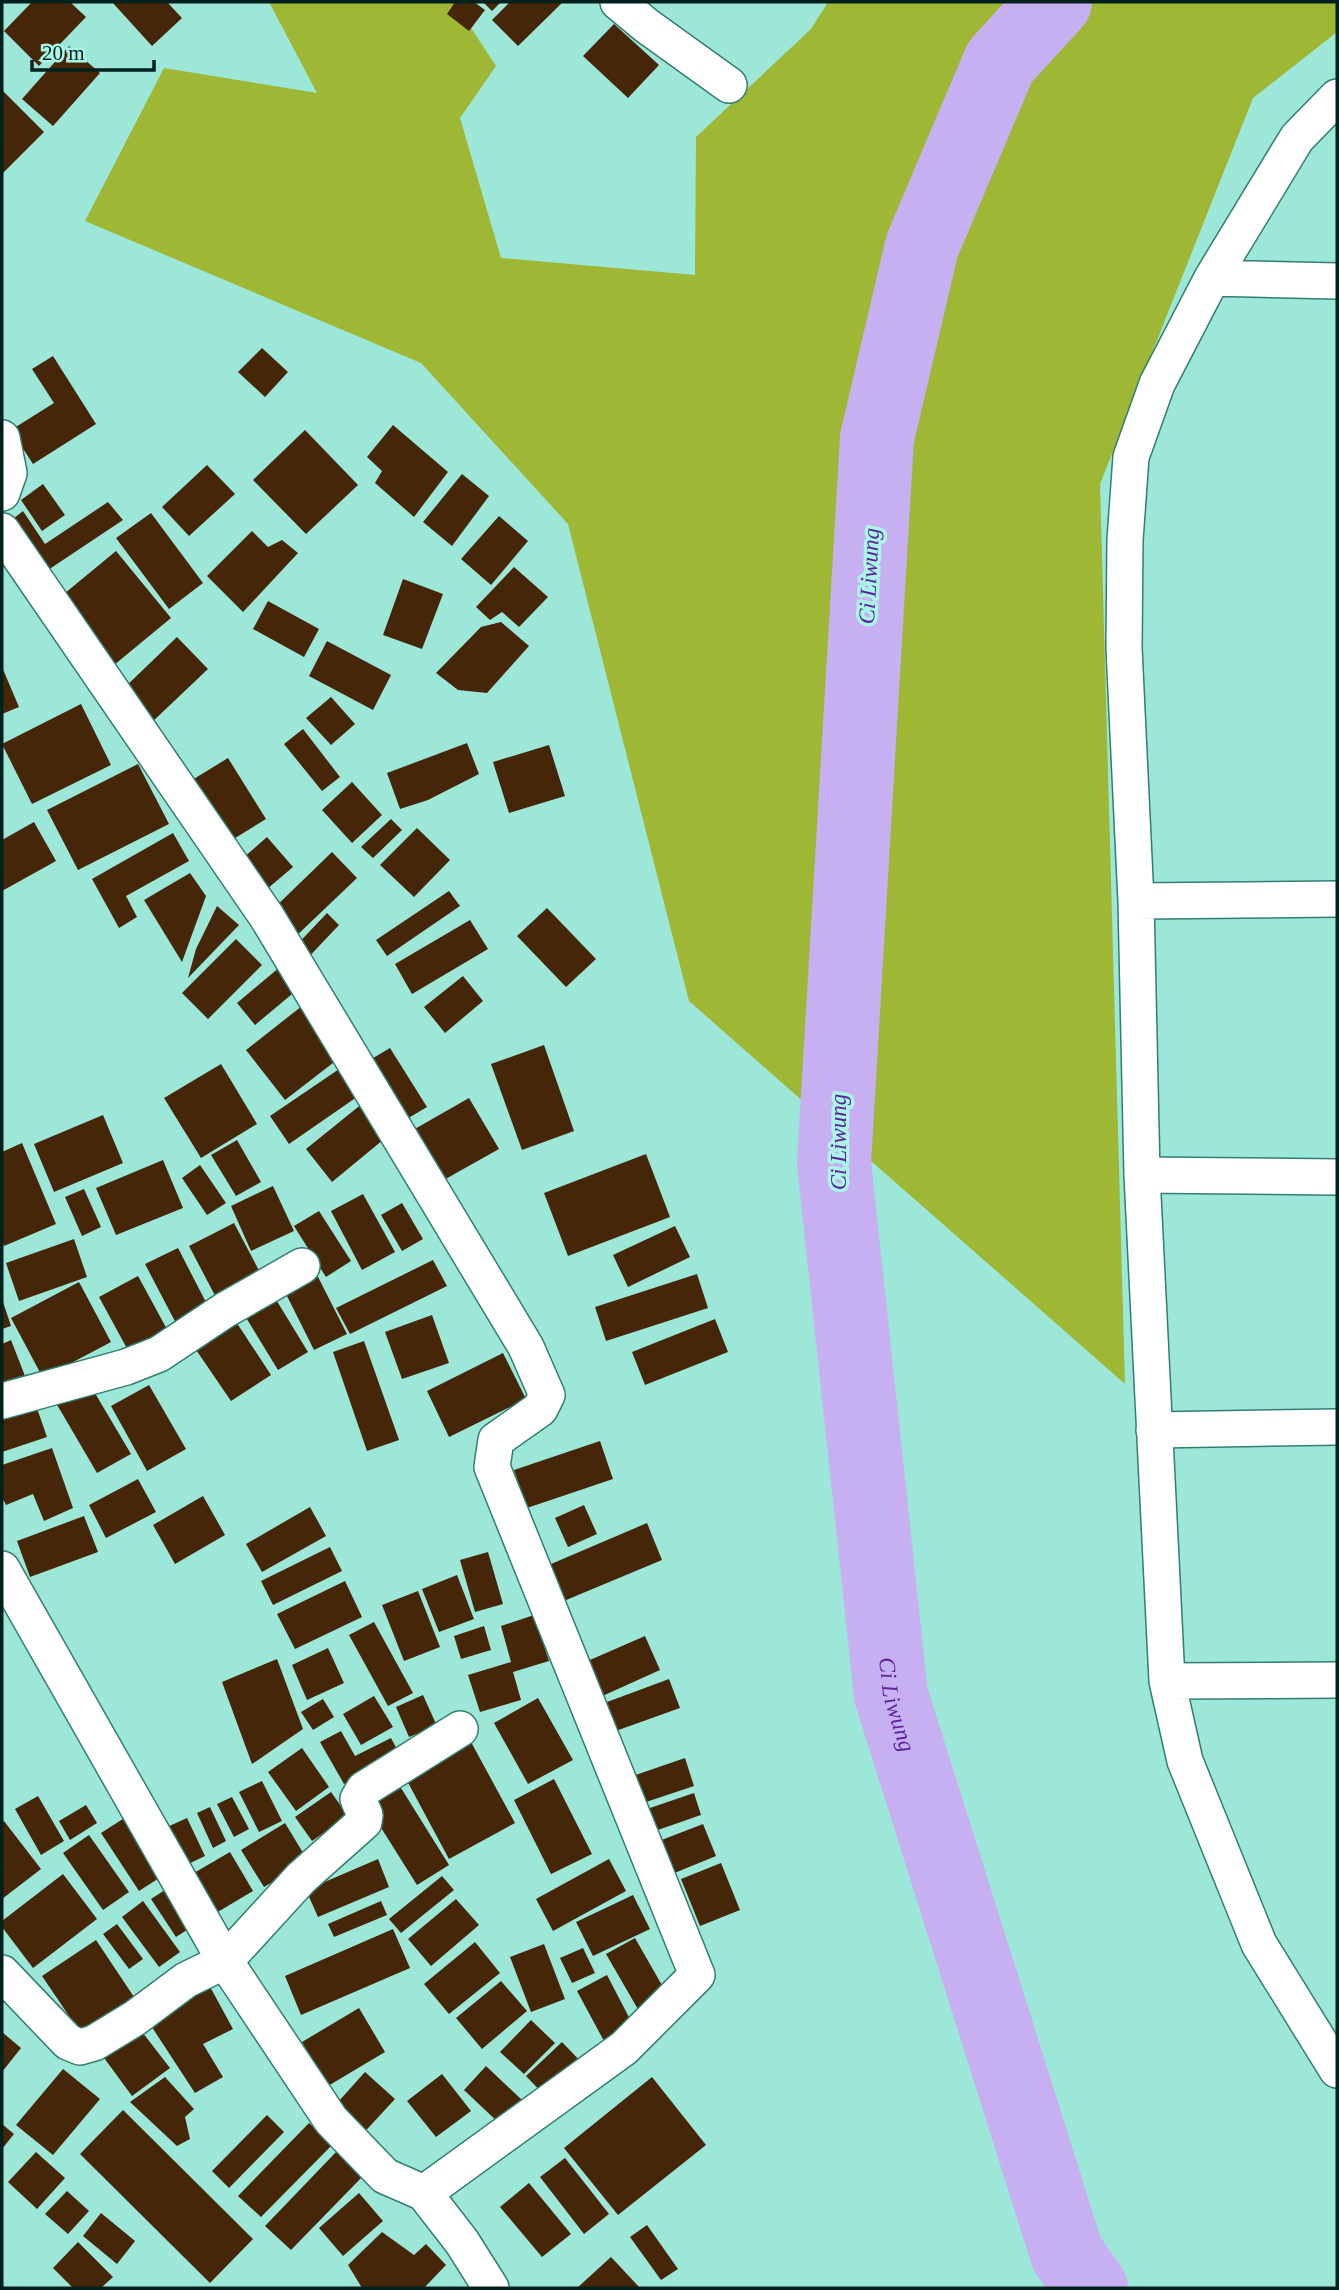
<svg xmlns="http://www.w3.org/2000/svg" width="1339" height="2290" font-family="Georgia,serif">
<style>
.forest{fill:#9eb734}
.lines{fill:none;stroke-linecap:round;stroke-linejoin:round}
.river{stroke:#c6b0f1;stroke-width:74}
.building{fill:#452609}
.street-casing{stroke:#337e71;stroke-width:38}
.street{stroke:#fff;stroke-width:35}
.labels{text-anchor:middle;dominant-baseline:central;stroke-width:7;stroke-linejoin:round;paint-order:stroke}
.water-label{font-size:23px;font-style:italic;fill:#5d239e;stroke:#aaf5e5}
</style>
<rect width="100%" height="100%" fill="#9de7d8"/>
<path class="forest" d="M 269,2 L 454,2 L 496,66 L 460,118 L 501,258 L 695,275 L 696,137 L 811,29 L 828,2 L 1337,2 L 1337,32 L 1253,98 L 1100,484 L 1125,1384 L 689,1001 L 568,524 L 421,363 L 85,221 L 164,68 L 317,93 Z"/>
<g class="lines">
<path class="river" id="s1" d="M 1055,2 L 1000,62 L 922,246 L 877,438 L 834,1163 L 891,1695 L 1067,2254 L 1091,2288"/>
</g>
<path class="building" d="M 32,2 L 70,2 L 86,17 L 39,66 L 4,31 Z
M 112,2 L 167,2 L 182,18 L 152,46 Z
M 455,2 L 474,2 L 485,10 L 469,31 L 447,14 Z
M 483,2 L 501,2 L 492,11 Z
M 510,2 L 563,2 L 518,46 L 492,20 Z
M 614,24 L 659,65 L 628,98 L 583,56 Z
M 69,46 L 100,73 L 53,126 L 22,99 Z
M 2,90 L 44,132 L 2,174 Z
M 262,348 L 288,372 L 265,397 L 238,372 Z
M 53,356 L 96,424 L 33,464 L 11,430 L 54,403 L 32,369 Z
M 393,425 L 448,472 L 414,517 L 375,483 L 382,471 L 367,457 Z
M 305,430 L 358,485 L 306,534 L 253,480 Z
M 207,465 L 235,494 L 189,536 L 162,507 Z
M 462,474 L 489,496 L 452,546 L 423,522 Z
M 43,484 L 65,515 L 42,531 L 21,500 Z
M 108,502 L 123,520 L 39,576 L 3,527 L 23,511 L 45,544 Z
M 151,513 L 203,583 L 169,609 L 116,538 Z
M 499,516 L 528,541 L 491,585 L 461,559 Z
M 252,531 L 268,547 L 282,540 L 298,553 L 243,612 L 207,576 Z
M 116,551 L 171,618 L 108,670 L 53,603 Z
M 514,567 L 548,597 L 519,627 L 502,612 L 490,620 L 476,607 Z
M 403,579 L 443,594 L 422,649 L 383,635 Z
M 268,601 L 319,629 L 304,657 L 253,629 Z
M 501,622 L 529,646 L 487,693 L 458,690 L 436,673 L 481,627 Z
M 177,637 L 208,669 L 150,724 L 120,692 Z
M 327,641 L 391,675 L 373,710 L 309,676 Z
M 2,667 L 19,707 L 2,714 Z
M 331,697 L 355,724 L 331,745 L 306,718 Z
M 81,704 L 111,765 L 32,804 L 2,744 Z
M 303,729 L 340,777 L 322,791 L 284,744 Z
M 467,743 L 479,774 L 428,800 L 400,809 L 387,773 Z
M 549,745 L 565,796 L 509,813 L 493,762 Z
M 228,758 L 266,819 L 222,846 L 184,785 Z
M 138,764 L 169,824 L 78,870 L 47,810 Z
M 352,782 L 382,815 L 352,843 L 322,810 Z
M 391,819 L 402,830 L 373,858 L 361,847 Z
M 34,822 L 56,861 L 2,891 L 2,840 Z
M 417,828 L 450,860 L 414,897 L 380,865 Z
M 173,833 L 189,861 L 126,896 L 137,917 L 119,928 L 92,879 Z
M 267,837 L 293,867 L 260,895 L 235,865 Z
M 332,852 L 357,878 L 293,939 L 268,914 Z
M 190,873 L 206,896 L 182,962 L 144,900 Z
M 449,891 L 460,906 L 387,956 L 376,940 Z
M 217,906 L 239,925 L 188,978 L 196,949 Z
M 547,908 L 596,959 L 566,987 L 517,936 Z
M 327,913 L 339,925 L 303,963 L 291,951 Z
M 470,920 L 488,949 L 412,994 L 395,964 Z
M 236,939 L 262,965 L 208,1019 L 182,993 Z
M 280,967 L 298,989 L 255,1025 L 237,1003 Z
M 463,976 L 483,1001 L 445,1033 L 424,1007 Z
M 302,1006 L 342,1056 L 285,1100 L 246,1050 Z
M 544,1045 L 574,1131 L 522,1150 L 491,1064 Z
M 390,1048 L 427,1107 L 400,1123 L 363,1064 Z
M 348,1063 L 367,1090 L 289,1144 L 270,1116 Z
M 221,1064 L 257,1124 L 201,1158 L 164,1098 Z
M 469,1098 L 499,1149 L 442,1181 L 413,1130 Z
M 363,1103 L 389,1135 L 332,1182 L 306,1149 Z
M 103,1115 L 123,1163 L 54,1192 L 34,1144 Z
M 237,1140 L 261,1182 L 236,1196 L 211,1155 Z
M 22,1143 L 56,1224 L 4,1246 L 2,1240 L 2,1152 Z
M 646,1154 L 670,1217 L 568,1256 L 544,1193 Z
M 163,1160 L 183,1208 L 116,1235 L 96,1188 Z
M 200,1165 L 226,1203 L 207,1215 L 182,1178 Z
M 273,1186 L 294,1231 L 251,1251 L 231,1206 Z
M 84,1189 L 101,1227 L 82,1236 L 65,1197 Z
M 363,1194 L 395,1252 L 362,1270 L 331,1211 Z
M 402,1203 L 423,1239 L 402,1251 L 381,1215 Z
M 319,1211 L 351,1261 L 326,1277 L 294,1226 Z
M 234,1223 L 265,1282 L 220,1305 L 189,1246 Z
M 675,1226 L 690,1257 L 628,1287 L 613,1255 Z
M 74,1239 L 87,1277 L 19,1301 L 6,1263 Z
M 178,1248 L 211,1312 L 179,1329 L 145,1264 Z
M 433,1260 L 447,1286 L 350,1334 L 336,1308 Z
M 315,1271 L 347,1334 L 314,1350 L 283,1288 Z
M 697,1274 L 708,1308 L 606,1341 L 595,1307 Z
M 138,1276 L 169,1333 L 130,1354 L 99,1297 Z
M 79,1282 L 111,1342 L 43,1378 L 11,1318 Z
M 272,1293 L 308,1352 L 278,1370 L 242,1311 Z
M 2,1299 L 11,1326 L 2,1329 Z
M 231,1314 L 271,1375 L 231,1401 L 190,1341 Z
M 432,1315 L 449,1363 L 402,1379 L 385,1332 Z
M 715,1319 L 728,1352 L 645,1385 L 632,1352 Z
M 11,1340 L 25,1376 L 2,1385 L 2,1344 Z
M 364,1341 L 399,1440 L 367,1451 L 333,1352 Z
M 503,1353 L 526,1399 L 449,1437 L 427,1391 Z
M 89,1383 L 131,1454 L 97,1473 L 56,1403 Z
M 149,1385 L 186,1449 L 147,1471 L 111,1406 Z
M 33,1397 L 47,1437 L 2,1452 L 2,1408 Z
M 600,1441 L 613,1479 L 527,1508 L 514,1470 Z
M 52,1448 L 73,1508 L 44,1521 L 33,1494 L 6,1505 L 2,1497 L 2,1465 Z
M 138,1479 L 156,1512 L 106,1538 L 89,1505 Z
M 203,1496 L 225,1535 L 175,1564 L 153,1525 Z
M 584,1505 L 597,1534 L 568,1547 L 555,1518 Z
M 310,1507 L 326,1536 L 262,1572 L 246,1544 Z
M 84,1516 L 98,1552 L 30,1577 L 17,1541 Z
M 647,1523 L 662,1560 L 559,1603 L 544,1567 Z
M 330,1547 L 342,1571 L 273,1605 L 261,1581 Z
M 488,1552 L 503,1604 L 475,1612 L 460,1560 Z
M 457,1575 L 474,1619 L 439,1632 L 422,1589 Z
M 345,1581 L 362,1617 L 295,1649 L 277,1614 Z
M 418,1591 L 440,1647 L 404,1661 L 382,1605 Z
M 534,1615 L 549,1661 L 513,1672 L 521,1700 L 480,1712 L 468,1675 L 511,1662 L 501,1626 Z
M 374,1622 L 413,1693 L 388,1706 L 349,1635 Z
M 484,1626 L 491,1650 L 461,1659 L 454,1636 Z
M 645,1636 L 660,1670 L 598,1698 L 583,1663 Z
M 328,1648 L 344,1683 L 307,1700 L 292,1665 Z
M 277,1659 L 303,1729 L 252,1764 L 222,1682 Z
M 669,1679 L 680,1708 L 610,1733 L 599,1705 Z
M 423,1695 L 437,1726 L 409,1737 L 396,1707 Z
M 374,1696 L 393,1727 L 361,1745 L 343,1714 Z
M 538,1698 L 573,1760 L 528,1784 L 494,1723 Z
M 323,1699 L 334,1717 L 313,1730 L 301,1712 Z
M 341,1731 L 355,1756 L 391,1738 L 400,1755 L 344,1784 L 320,1742 Z
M 471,1742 L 515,1823 L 449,1859 L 405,1777 Z
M 302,1748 L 329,1787 L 296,1811 L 268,1772 Z
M 685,1758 L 694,1786 L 634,1806 L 624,1779 Z
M 554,1779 L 592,1854 L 551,1874 L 514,1800 Z
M 262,1781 L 282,1821 L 259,1832 L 239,1792 Z
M 401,1788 L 449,1865 L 417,1885 L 368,1807 Z
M 331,1792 L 348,1816 L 312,1841 L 295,1817 Z
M 694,1793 L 701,1815 L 652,1832 L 644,1810 Z
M 38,1796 L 64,1841 L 41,1855 L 15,1809 Z
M 232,1797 L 249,1829 L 234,1837 L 217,1804 Z
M 86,1805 L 97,1823 L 70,1840 L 59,1821 Z
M 210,1807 L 226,1841 L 213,1848 L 197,1813 Z
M 129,1815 L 167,1873 L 139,1891 L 101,1833 Z
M 187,1818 L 205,1856 L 184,1866 L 165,1828 Z
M 4,1821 L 41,1869 L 2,1899 L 2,1823 Z
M 285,1823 L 308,1861 L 264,1887 L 241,1850 Z
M 703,1824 L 716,1856 L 672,1874 L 659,1841 Z
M 89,1835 L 129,1892 L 103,1910 L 63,1853 Z
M 230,1852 L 253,1891 L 211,1916 L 187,1877 Z
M 378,1859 L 389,1887 L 318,1917 L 306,1890 Z
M 609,1859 L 626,1891 L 553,1931 L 536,1899 Z
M 721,1863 L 740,1910 L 700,1926 L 681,1879 Z
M 63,1874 L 97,1919 L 33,1968 L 2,1927 L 2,1921 Z
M 442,1876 L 454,1890 L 401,1933 L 389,1919 Z
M 168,1888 L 193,1926 L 176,1937 L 151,1899 Z
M 633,1895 L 650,1929 L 593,1956 L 576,1922 Z
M 456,1899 L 479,1925 L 431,1966 L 408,1939 Z
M 143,1901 L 180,1952 L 159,1967 L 122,1917 Z
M 381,1901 L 387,1915 L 334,1937 L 328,1924 Z
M 117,1924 L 143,1959 L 129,1969 L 103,1934 Z
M 393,1929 L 410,1968 L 301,2015 L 285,1976 Z
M 635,1938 L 667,1994 L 639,2011 L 606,1954 Z
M 96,1940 L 138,2003 L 84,2038 L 42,1976 Z
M 475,1942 L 500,1973 L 449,2014 L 424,1984 Z
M 544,1944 L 565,1999 L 531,2012 L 510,1957 Z
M 583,1948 L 595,1973 L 572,1983 L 560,1958 Z
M 607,1975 L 633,2025 L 604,2041 L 577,1991 Z
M 501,1981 L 527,2011 L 482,2049 L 456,2018 Z
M 208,1983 L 233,2029 L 203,2044 L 223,2077 L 195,2093 L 146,2018 Z
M 359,2008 L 385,2052 L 328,2086 L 302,2042 Z
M 531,2020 L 555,2043 L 524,2074 L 500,2052 Z
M 136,2024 L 170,2068 L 132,2096 L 99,2051 Z
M 2,2032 L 21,2048 L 2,2072 Z
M 562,2042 L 583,2064 L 547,2098 L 526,2076 Z
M 486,2066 L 522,2100 L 500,2124 L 464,2090 Z
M 63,2069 L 100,2099 L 53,2155 L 16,2125 Z
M 365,2072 L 395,2099 L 358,2139 L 329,2112 Z
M 442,2074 L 471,2111 L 436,2137 L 407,2101 Z
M 165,2077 L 194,2109 L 185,2117 L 190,2139 L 177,2146 L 130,2102 Z
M 652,2077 L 706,2145 L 618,2215 L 564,2148 Z
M 123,2110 L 253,2239 L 210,2283 L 80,2154 Z
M 267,2115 L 284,2132 L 229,2188 L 212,2171 Z
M 309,2123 L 332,2145 L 261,2217 L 238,2196 Z
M 2,2124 L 14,2134 L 2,2149 Z
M 337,2151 L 363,2176 L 291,2250 L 265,2226 Z
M 36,2152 L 65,2178 L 37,2209 L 8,2182 Z
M 565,2158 L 609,2214 L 584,2234 L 540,2177 Z
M 529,2183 L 571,2234 L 542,2257 L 500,2207 Z
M 67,2191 L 89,2211 L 68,2234 L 45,2214 Z
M 359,2193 L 383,2221 L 343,2256 L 319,2228 Z
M 101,2213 L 135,2241 L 117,2264 L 83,2236 Z
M 647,2225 L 678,2269 L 661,2280 L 630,2237 Z
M 382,2232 L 414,2255 L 426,2244 L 446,2265 L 424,2288 L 362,2288 L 348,2265 Z
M 78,2242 L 113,2277 L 101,2288 L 73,2288 L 53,2268 Z
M 611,2257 L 640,2288 L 577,2288 Z"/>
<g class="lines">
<g class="street-casing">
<path id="street" d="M 618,2 L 647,26 L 729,85
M 1337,97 L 1297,138 L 1212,278 L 1157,384 L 1131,457 L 1125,540 L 1124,648 L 1136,901 L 1142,1175 L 1167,1681 L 1185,1761 L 1259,1944 L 1337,2070
M 1212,278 L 1337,281
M 2,438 L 9,473 L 2,493
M 2,531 L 267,917 L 526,1347 L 547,1395 L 540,1409 L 496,1440 L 492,1467 L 697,1975 L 624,2048 L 424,2193 L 385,2176 L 331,2120 L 225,1961 L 2,1569
M 1136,901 L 1337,899
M 1142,1175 L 1337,1177
M 2,1401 L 126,1367 L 159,1354 L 225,1310 L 302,1266
M 1154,1430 L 1337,1427
M 1167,1681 L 1337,1680
M 2,1973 L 68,2042 L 80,2047 L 94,2043 L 135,2018 L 186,1980 L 225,1961 L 301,1878 L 364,1822 L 365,1815 L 358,1799 L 364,1789 L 460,1729
M 424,2193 L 462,2242 L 491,2288"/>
</g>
<use href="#street" class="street"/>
</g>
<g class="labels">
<g class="water-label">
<text transform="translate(869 576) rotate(-87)">Ci Liwung</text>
<text transform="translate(838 1142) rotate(-90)">Ci Liwung</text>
<text stroke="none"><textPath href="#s1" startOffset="1750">Ci Liwung</textPath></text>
</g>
</g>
<rect width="1339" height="2290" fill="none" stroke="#02211c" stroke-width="7"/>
<path d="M32 60v10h122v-10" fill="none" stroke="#02211c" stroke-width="3.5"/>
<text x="42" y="60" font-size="21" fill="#02211c" stroke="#aaf5e5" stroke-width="5" paint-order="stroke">20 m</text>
</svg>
